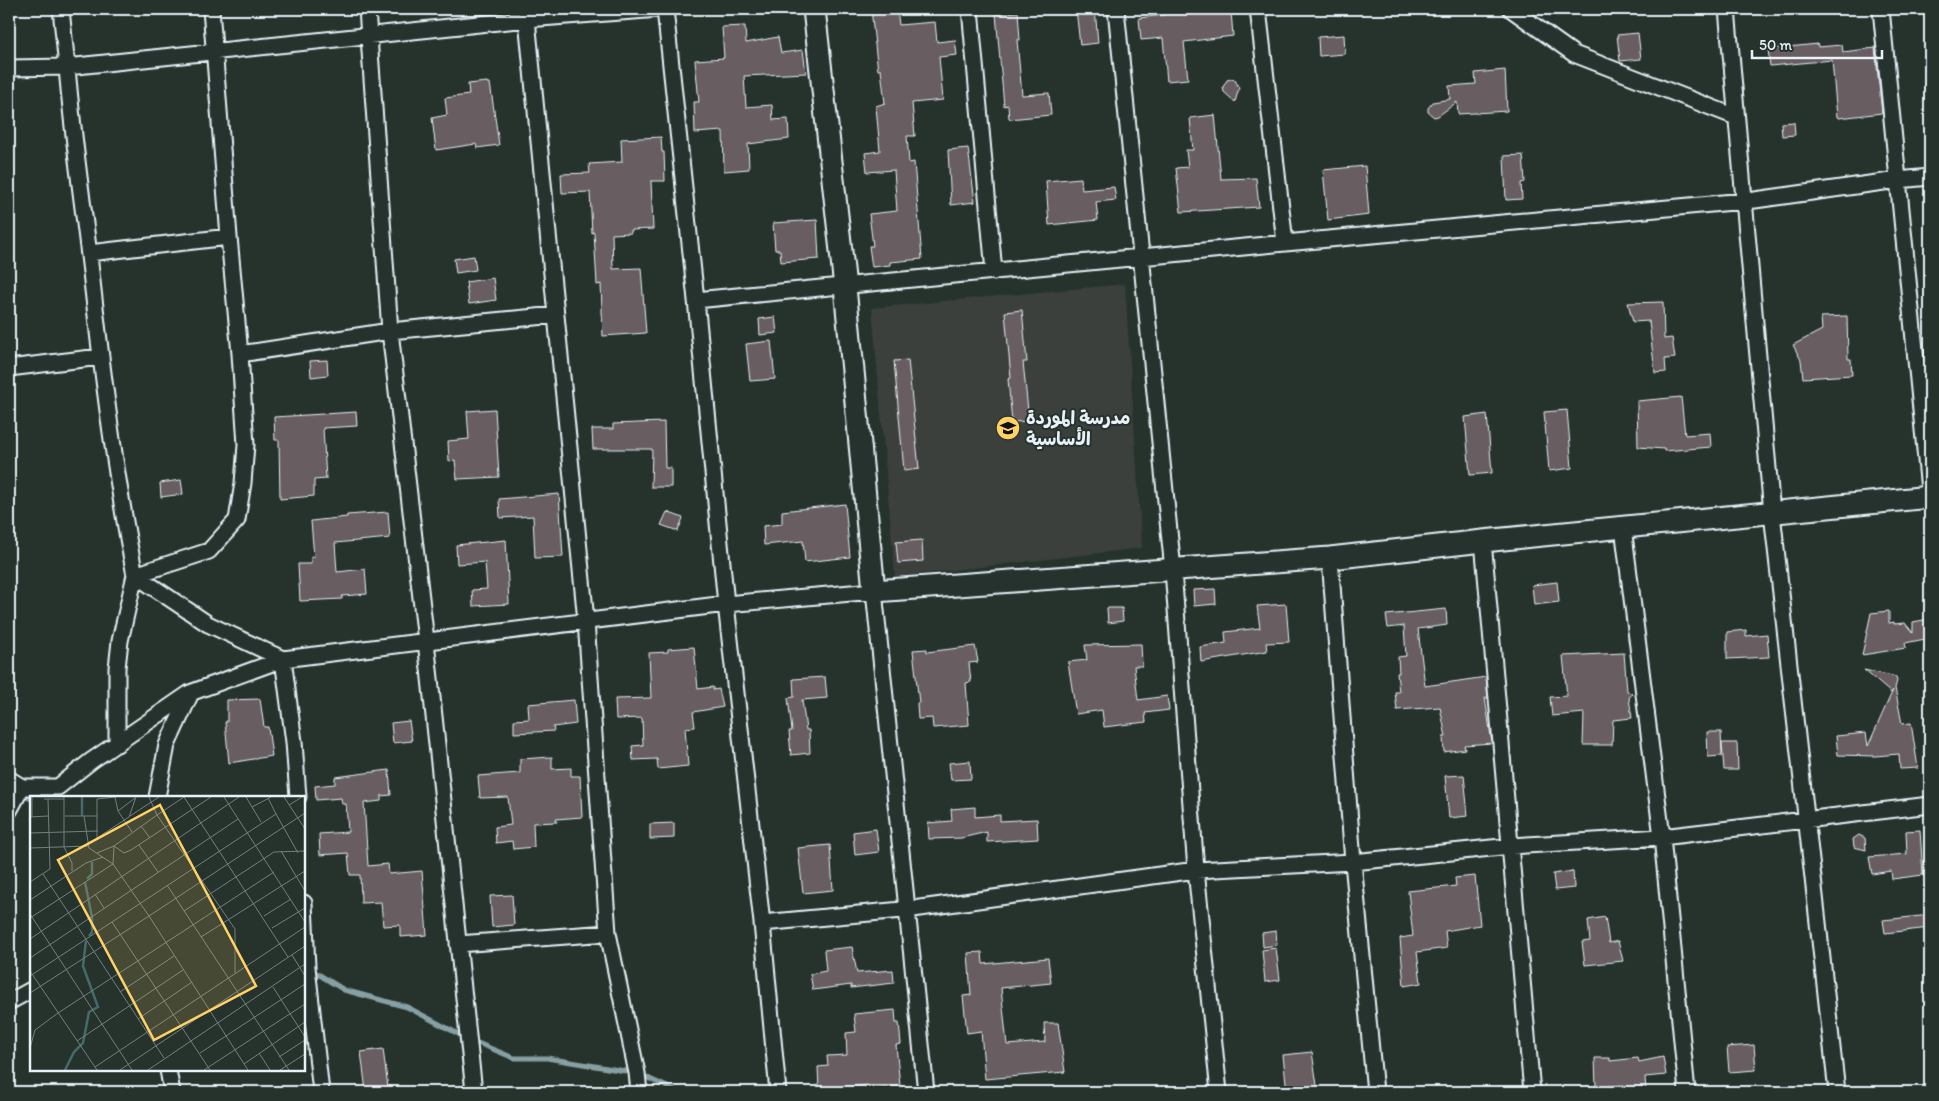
<svg xmlns="http://www.w3.org/2000/svg" width="1939" height="1101" font-family="Itim,'Playpen Sans Arabic',sans-serif">
<style>
.built{fill:#3a403c}
.lines{fill:none;stroke-linecap:round;stroke-linejoin:round}
.stream{stroke:#87a0a3;stroke-width:5}
.building{fill:#685d60;stroke:#e8f1f8}
.minor-casing{stroke:#e8f1f8;stroke-width:19}
.secondary-casing{stroke:#e8f1f8;stroke-width:25}
.minor{stroke:#26332d;stroke-width:15}
.secondary{stroke:#26332d;stroke-width:21}
.labels{text-anchor:middle;dominant-baseline:central;stroke-width:4;stroke-linejoin:round;paint-order:stroke}
.poi-label{font-size:18px;font-weight:bold;fill:#e8f1f8;stroke:#26332d;text-anchor:start}
.inset-river{fill:none;stroke:#466a6b;stroke-width:2.5}
.inset-road{fill:none;stroke:#747f7e;stroke-width:1}
.view{fill:#ffd166;fill-opacity:0.15;stroke:#ffd166;stroke-width:2.5}
.inset-edge{fill:none;stroke:#e8f1f8;stroke-width:2.5}
</style>
<rect width="100%" height="100%" fill="#26332d"/>
<filter id="ink" filterUnits="userSpaceOnUse"><feTurbulence type="fractalNoise" baseFrequency=".02" numOctaves="2"/><feDisplacementMap in="SourceGraphic" scale="10" xChannelSelector="R" yChannelSelector="G"/><feConvolveMatrix kernelMatrix="1 2 1 2 8 2 1 2 1" color-interpolation-filters="sRGB"/></filter>
<g filter="url(#ink)">
<path class="built" d="M 1125,284 L 1142,548 L 895,577 L 872,308 Z"/>
<g class="lines">
<path class="stream" d="M 9,790 L 31,799
M 310,969 L 344,990 L 407,1007 L 468,1039 L 514,1058 L 547,1058 L 637,1073 L 678,1092"/>
</g>
<path class="building" d="M 871,9 L 897,9 L 899,25 L 935,22 L 937,42 L 955,40 L 957,55 L 939,57 L 943,100 L 912,103 L 915,136 L 907,136 L 909,163 L 914,162 L 922,259 L 890,262 L 890,265 L 872,267 L 869,246 L 873,246 L 869,214 L 897,211 L 894,170 L 867,172 L 865,153 L 880,151 L 876,106 L 885,103 L 881,70 L 878,70 L 876,54 Z
M 1076,9 L 1095,9 L 1098,43 L 1080,45 Z
M 1164,9 L 1219,9 L 1220,13 L 1231,11 L 1233,36 L 1184,42 L 1188,79 L 1167,81 L 1163,38 L 1141,40 L 1139,18 L 1164,15 Z
M 1018,12 L 1020,40 L 1017,40 L 1022,95 L 1049,93 L 1051,115 L 1009,119 L 1008,105 L 1004,106 L 996,14 Z
M 745,26 L 746,43 L 778,37 L 781,53 L 803,50 L 806,73 L 744,76 L 746,107 L 772,105 L 773,120 L 788,119 L 789,139 L 748,144 L 749,169 L 724,171 L 723,131 L 695,133 L 694,102 L 699,102 L 695,60 L 724,58 L 722,27 Z
M 1638,33 L 1641,59 L 1620,61 L 1617,35 Z
M 1344,35 L 1345,54 L 1319,56 L 1318,37 Z
M 1818,44 L 1818,47 L 1842,45 L 1843,52 L 1875,48 L 1882,113 L 1839,118 L 1837,117 L 1832,60 L 1770,66 L 1768,49 Z
M 1505,70 L 1507,111 L 1458,114 L 1457,102 L 1438,116 L 1434,117 L 1428,112 L 1428,108 L 1433,102 L 1450,99 L 1449,86 L 1476,84 L 1475,73 Z
M 1231,79 L 1235,80 L 1239,88 L 1235,102 L 1224,92 L 1223,87 L 1227,80 Z
M 487,82 L 487,83 L 490,83 L 499,145 L 477,148 L 476,144 L 436,150 L 432,118 L 447,115 L 445,98 L 469,95 L 468,84 Z
M 1215,115 L 1221,179 L 1256,178 L 1259,207 L 1181,212 L 1176,168 L 1188,167 L 1186,150 L 1193,150 L 1190,118 Z
M 1794,122 L 1795,135 L 1782,136 L 1781,123 Z
M 661,137 L 662,152 L 664,152 L 665,181 L 651,181 L 653,229 L 631,230 L 631,233 L 612,234 L 613,269 L 641,268 L 646,333 L 603,336 L 601,284 L 597,285 L 594,232 L 592,233 L 590,192 L 562,193 L 561,174 L 590,173 L 589,164 L 622,162 L 621,139 Z
M 968,148 L 975,202 L 951,205 L 948,150 Z
M 1523,155 L 1525,182 L 1521,183 L 1522,199 L 1506,200 L 1504,156 Z
M 1365,166 L 1369,215 L 1328,220 L 1323,170 Z
M 1081,178 L 1082,190 L 1114,187 L 1116,200 L 1096,202 L 1098,220 L 1049,225 L 1046,181 Z
M 817,220 L 819,259 L 781,262 L 780,250 L 775,250 L 773,223 Z
M 474,256 L 476,270 L 456,273 L 454,259 Z
M 493,278 L 496,300 L 469,304 L 466,282 Z
M 1663,302 L 1664,339 L 1672,338 L 1675,358 L 1665,359 L 1666,372 L 1655,373 L 1649,321 L 1633,322 L 1628,303 Z
M 1022,310 L 1027,362 L 1023,362 L 1029,421 L 1012,422 L 1008,379 L 1011,378 L 1005,312 Z
M 1847,316 L 1848,359 L 1851,359 L 1852,375 L 1803,378 L 1801,360 L 1793,345 L 1822,330 L 1821,317 Z
M 775,317 L 777,333 L 760,335 L 759,319 Z
M 771,341 L 775,379 L 750,381 L 746,344 Z
M 327,360 L 328,375 L 311,377 L 310,361 Z
M 908,360 L 919,469 L 904,471 L 894,361 Z
M 1681,397 L 1685,435 L 1710,433 L 1711,447 L 1664,451 L 1664,449 L 1638,447 L 1637,401 Z
M 495,409 L 499,477 L 457,479 L 455,460 L 449,461 L 448,441 L 469,439 L 467,411 Z
M 1567,410 L 1572,468 L 1549,471 L 1544,412 Z
M 356,412 L 357,426 L 323,428 L 326,479 L 314,480 L 314,496 L 280,499 L 279,440 L 275,440 L 274,417 Z
M 1487,414 L 1492,473 L 1470,475 L 1465,417 Z
M 664,422 L 665,468 L 671,468 L 671,487 L 651,487 L 652,449 L 593,449 L 592,429 L 613,429 L 613,424 Z
M 181,480 L 183,494 L 161,497 L 160,483 Z
M 559,494 L 563,557 L 535,558 L 533,516 L 500,518 L 499,499 Z
M 845,504 L 850,557 L 805,562 L 803,541 L 764,545 L 763,526 L 782,524 L 782,511 Z
M 388,512 L 390,538 L 335,543 L 337,572 L 365,569 L 367,594 L 342,596 L 342,599 L 300,601 L 298,564 L 311,564 L 311,557 L 314,557 L 311,521 L 347,517 L 347,515 Z
M 667,512 L 683,518 L 678,531 L 661,525 Z
M 506,540 L 509,604 L 473,606 L 472,590 L 487,589 L 485,562 L 457,564 L 456,545 Z
M 922,540 L 923,561 L 898,563 L 896,542 Z
M 1557,582 L 1559,602 L 1534,605 L 1532,585 Z
M 1215,589 L 1216,604 L 1194,606 L 1193,590 Z
M 1286,604 L 1289,642 L 1266,643 L 1267,651 L 1201,662 L 1200,647 L 1226,643 L 1225,632 L 1260,628 L 1257,606 Z
M 1107,608 L 1122,608 L 1123,621 L 1108,623 Z
M 1446,609 L 1447,625 L 1418,629 L 1425,686 L 1486,677 L 1488,698 L 1485,698 L 1492,743 L 1464,745 L 1465,749 L 1444,752 L 1443,737 L 1446,737 L 1440,707 L 1397,710 L 1395,692 L 1399,692 L 1397,673 L 1399,673 L 1398,657 L 1406,656 L 1404,626 L 1388,628 L 1386,615 Z
M 1889,611 L 1889,623 L 1894,622 L 1894,624 L 1905,623 L 1913,633 L 1913,622 L 1929,619 L 1930,638 L 1905,643 L 1906,648 L 1862,655 L 1871,613 Z
M 1746,630 L 1746,636 L 1767,634 L 1769,657 L 1727,659 L 1727,632 Z
M 1141,644 L 1142,666 L 1134,666 L 1138,700 L 1167,696 L 1169,710 L 1145,713 L 1146,722 L 1104,727 L 1102,710 L 1076,714 L 1068,662 L 1087,660 L 1085,645 Z
M 975,646 L 978,662 L 969,663 L 971,682 L 966,683 L 969,725 L 933,728 L 932,718 L 918,719 L 917,703 L 919,703 L 913,650 L 927,649 L 927,652 Z
M 694,647 L 698,689 L 713,687 L 713,690 L 719,689 L 723,707 L 693,712 L 695,727 L 685,728 L 688,766 L 658,769 L 657,759 L 633,760 L 632,746 L 643,745 L 642,718 L 616,719 L 615,699 L 651,698 L 649,653 L 668,652 L 668,649 Z
M 1624,653 L 1627,691 L 1632,694 L 1629,698 L 1632,718 L 1613,720 L 1612,745 L 1583,745 L 1584,713 L 1552,716 L 1550,697 L 1567,696 L 1563,656 Z
M 1864,670 L 1893,676 L 1896,678 L 1897,681 L 1895,688 L 1902,724 L 1911,723 L 1918,768 L 1900,769 L 1899,754 L 1875,756 L 1838,755 L 1836,736 L 1866,733 L 1868,746 L 1893,690 L 1891,693 Z
M 825,677 L 827,698 L 802,700 L 806,730 L 809,730 L 810,753 L 791,755 L 789,731 L 792,731 L 788,698 L 794,697 L 793,679 Z
M 260,699 L 264,727 L 268,727 L 272,756 L 229,763 L 225,722 L 227,722 L 227,700 Z
M 574,700 L 576,724 L 553,727 L 554,731 L 514,733 L 514,720 L 529,719 L 528,704 Z
M 409,721 L 412,741 L 393,743 L 391,723 Z
M 1707,732 L 1721,732 L 1722,756 L 1708,757 Z
M 1722,743 L 1737,743 L 1738,770 L 1724,770 Z
M 552,757 L 552,769 L 571,768 L 571,776 L 580,776 L 582,817 L 556,819 L 557,822 L 533,823 L 534,847 L 513,849 L 512,841 L 496,843 L 495,827 L 511,825 L 508,797 L 480,798 L 478,776 L 520,773 L 520,759 Z
M 970,761 L 971,779 L 951,780 L 949,763 Z
M 389,770 L 391,795 L 381,796 L 381,801 L 364,803 L 368,866 L 388,864 L 389,874 L 422,871 L 427,935 L 400,937 L 400,925 L 383,926 L 381,902 L 361,903 L 360,875 L 350,875 L 348,853 L 320,855 L 319,834 L 348,832 L 346,804 L 342,804 L 341,798 L 316,800 L 315,786 L 335,784 L 335,777 Z
M 1464,775 L 1468,816 L 1449,818 L 1445,776 Z
M 975,807 L 975,817 L 1000,815 L 1000,821 L 1037,819 L 1038,839 L 987,842 L 987,832 L 961,838 L 929,839 L 928,823 L 952,821 L 951,809 Z
M 674,823 L 674,838 L 650,839 L 650,824 Z
M 876,829 L 879,852 L 855,855 L 853,832 Z
M 1920,830 L 1923,875 L 1892,879 L 1891,871 L 1872,874 L 1869,857 L 1907,854 L 1906,831 Z
M 1859,835 L 1865,838 L 1866,850 L 1854,847 L 1853,839 Z
M 830,845 L 833,890 L 803,893 L 798,848 Z
M 1573,871 L 1574,888 L 1555,890 L 1553,874 Z
M 1475,876 L 1480,925 L 1445,931 L 1447,948 L 1417,952 L 1421,983 L 1404,986 L 1400,938 L 1413,936 L 1408,891 L 1456,886 L 1455,878 Z
M 512,895 L 514,925 L 492,927 L 490,896 Z
M 1930,915 L 1930,928 L 1885,933 L 1883,920 Z
M 1605,917 L 1609,943 L 1618,941 L 1623,961 L 1585,965 L 1582,942 L 1590,941 L 1588,920 Z
M 1276,931 L 1277,945 L 1263,947 L 1262,933 Z
M 852,947 L 857,973 L 893,970 L 894,983 L 851,988 L 851,985 L 813,990 L 810,974 L 826,971 L 824,950 Z
M 1276,948 L 1280,980 L 1265,982 L 1262,950 Z
M 982,952 L 983,964 L 1048,958 L 1051,983 L 1001,988 L 1007,1045 L 1045,1042 L 1044,1023 L 1058,1023 L 1065,1072 L 985,1079 L 981,1031 L 967,1033 L 963,996 L 971,995 L 968,953 Z
M 895,1010 L 896,1023 L 899,1023 L 901,1044 L 896,1045 L 900,1086 L 869,1089 L 868,1085 L 819,1089 L 818,1067 L 828,1066 L 827,1056 L 847,1055 L 846,1033 L 856,1032 L 854,1014 Z
M 1754,1045 L 1756,1070 L 1729,1072 L 1727,1047 Z
M 383,1049 L 388,1088 L 366,1091 L 361,1052 Z
M 1312,1052 L 1318,1092 L 1287,1092 L 1283,1055 Z
M 1663,1057 L 1666,1075 L 1645,1077 L 1646,1092 L 1625,1092 L 1624,1085 L 1596,1087 L 1595,1058 L 1610,1058 L 1610,1061 L 1638,1058 L 1639,1062 Z"/>
<g class="lines">
<g class="minor-casing">
<path id="minor" d="M 61,9 L 67,67 L 527,19 L 660,9
M 367,9 L 390,331 L 426,641 L 474,1092
M 526,9 L 586,621 L 608,933 L 637,1073 L 639,1092
M 665,9 L 696,300 L 726,604 L 762,923 L 778,1092
M 970,9 L 994,272
M 1116,9 L 1173,570 L 1196,870 L 1219,1092
M 1258,9 L 1285,243
M 1511,9 L 1574,54 L 1736,117
M 1727,9 L 1772,513 L 1837,1092
M 1881,9 L 1930,500
M 9,68 L 67,67 C 73,142 85,216 93,290 C 104,385 116,480 135,575 L 208,624 L 283,659 L 294,742 L 298,797
M 89,253 L 229,237
M 696,300 L 1285,243 L 1755,200 L 1898,180 L 1930,177
M 240,354 L 390,331 L 556,315
M 9,368 L 100,357
M 1623,527 L 1662,837 L 1687,1092
M 1483,541 L 1532,1092
M 1330,558 L 1353,862 L 1375,1092
M 117,744 L 117,668 L 120,641 L 135,575 L 209,551 L 237,520 L 243,483 L 246,445 L 240,354 L 229,237 L 211,9
M 9,779 L 22,787 L 58,787 L 91,761 L 190,693 L 283,659 L 726,604 L 874,591 L 926,1092
M 157,797 L 167,745 L 190,695
M 9,811 L 22,787
M 304,903 L 307,967 L 321,1092
M 762,923 L 913,909 L 1196,870 L 1353,862 L 1511,846 L 1662,837 L 1930,805
M 458,944 L 608,933
M 9,1002 L 31,990
M 168,1070 L 172,1092"/>
</g>
<g class="secondary-casing">
<path id="secondary" d="M 814,9 L 845,287 L 874,591 L 1330,558 L 1483,541 L 1930,497"/>
</g>
<use href="#minor" class="minor"/>
<use href="#secondary" class="secondary"/>
</g>
</g>
<defs>
<g id="school-disc" transform="scale(1.25)"><circle r="9.5" fill="#ffd166" stroke="#26332d"/><path d="M0-5L7-2L0 1L-7-2ZM-4 1L0 2.5L4 1V4Q0 6-4 4Z" fill="#111"/></g>
</defs>
<g fill-rule="evenodd">
<use href="#school-disc" x="1008" y="428"/>
</g>
<g class="labels">
<g class="poi-label">
<text x="1026" y="418">مدرسة الموردة<tspan x="1026" dy="21">الأساسية</tspan></text>
</g>
</g>
<g transform="translate(30 796)">
<rect width="275" height="275" fill="#26332d"/>
<path class="inset-river" d="M 52,1 L 52,20M 57,83 L 62,78 L 62,66M 55,86 L 62,121 L 62,136 L 59,140M 35,274 L 44,256 L 53,247 L 59,216 L 68,211 L 53,170 L 56,145"/>
<path class="inset-road" d="M 34,1 L 34,51 L 42,67 L 42,75M 85,1 L 88,15 L 102,36M 194,1 L 275,126M 216,1 L 231,26M 254,1 L 275,33M 238,2 L 246,18M 14,3 L 34,3M 259,9 L 272,1M 222,11 L 241,1M 88,15 L 105,2M 35,20 L 54,20M 100,20 L 129,1M 0,21 L 18,20M 2,21 L 2,1M 111,30 L 120,42M 0,37 L 68,35M 67,42 L 99,21 L 106,1M 58,47 L 67,42 L 67,3 L 85,1M 109,49 L 128,76M 0,52 L 58,50M 251,55 L 275,95M 67,57 L 84,50 L 94,57 L 101,54 L 181,1M 13,78 L 134,262M 0,86 L 20,73 L 18,3M 137,89 L 259,274M 65,98 L 74,112M 0,104 L 56,67 L 73,61M 154,115 L 244,56 L 275,55M 0,118 L 102,274M 234,120 L 261,103M 0,122 L 83,68 L 84,50 L 127,19 L 119,1M 82,126 L 180,274M 242,132 L 275,112M 171,141 L 275,75M 0,143 L 209,1M 262,159 L 275,180M 0,162 L 208,23M 0,175 L 67,274M 205,177 L 205,133 L 127,19 L 154,1 L 258,161M 0,180 L 246,18 L 268,57M 243,191 L 275,241M 90,196 L 144,160M 0,197 L 119,120 L 83,68 L 59,52 L 54,20 L 67,20M 108,223 L 162,186M 47,245 L 153,174M 0,252 L 5,234 L 28,217 L 244,76M 170,257 L 275,188M 229,257 L 240,274M 249,261 L 275,244M 214,268 L 275,226M 65,271 L 275,131M 90,274 L 275,150M 118,274 L 275,168M 174,274 L 275,208M 218,274 L 119,120 L 275,17M 250,274 L 275,258"/>
<path class="view" d="M 130,9 L 226,190 L 124,244 L 28,64 Z"/>
<rect width="275" height="275" class="inset-edge"/>
</g>
<rect width="1939" height="1101" fill="none" stroke="#26332d" stroke-width="30"/>
<rect x="15" y="15" width="1909" height="1071" fill="none" stroke="#e8f1f8" stroke-width="2" filter="url(#ink)"/>
<path d="M1752 50v8h130v-8" fill="none" stroke="#e8f1f8" stroke-width="2.5"/>
<text x="1759" y="50" font-size="15" fill="#e8f1f8" stroke="#26332d" stroke-width="4" paint-order="stroke">50 m</text>
</svg>
